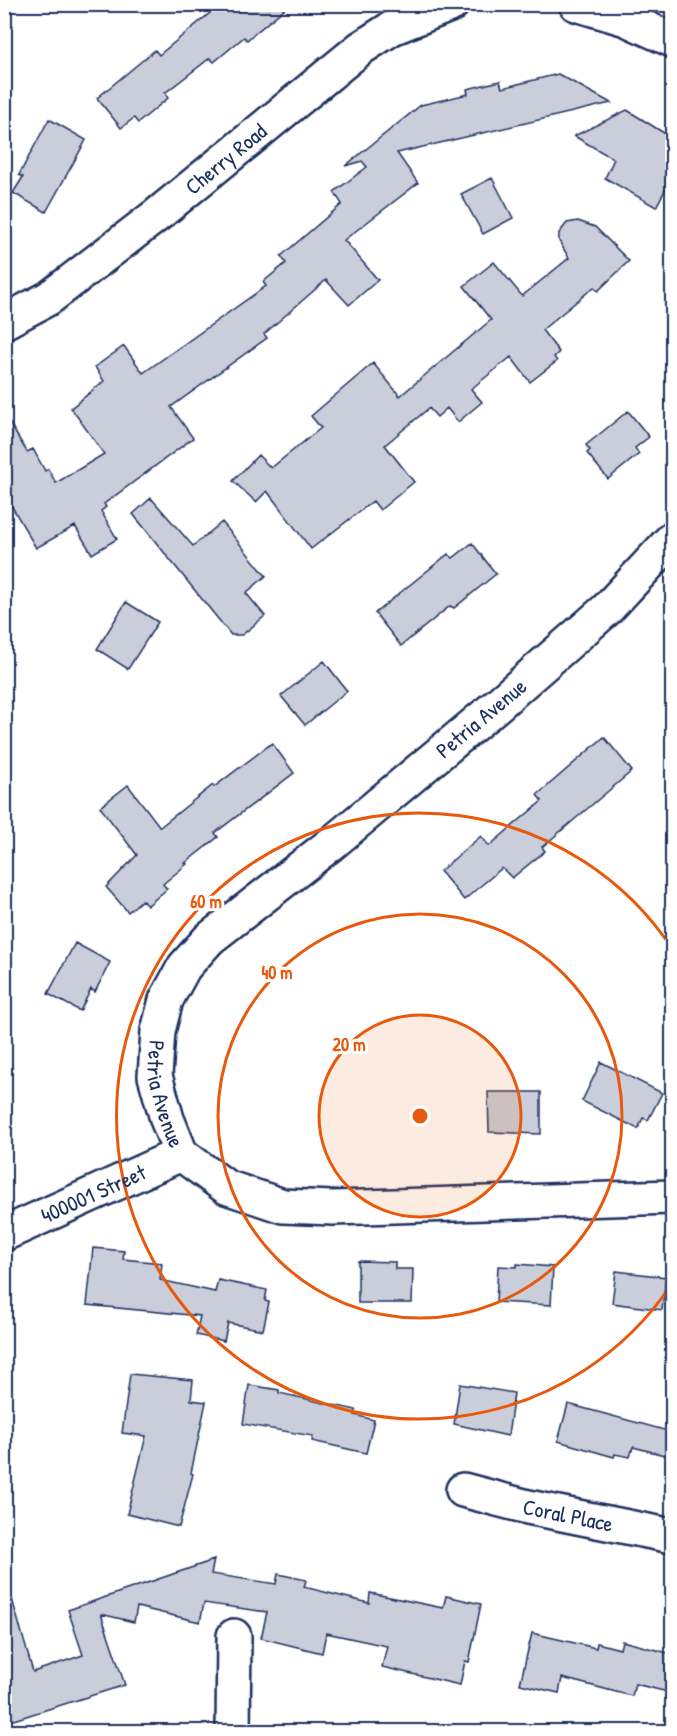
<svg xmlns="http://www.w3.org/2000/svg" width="677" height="1736" font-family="'Patrick Hand',sans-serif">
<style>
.building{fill:#caceda;stroke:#1b2f5e;stroke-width:1.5}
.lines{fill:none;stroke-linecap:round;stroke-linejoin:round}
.minor-casing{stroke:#1b2f5e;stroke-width:38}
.minor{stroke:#fff;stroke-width:33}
.ring{fill:none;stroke:#e8590c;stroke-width:3}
.labels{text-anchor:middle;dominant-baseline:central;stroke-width:6;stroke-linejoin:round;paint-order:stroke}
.street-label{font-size:22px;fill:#1b2f5e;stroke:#fff}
.centre{fill:#e8590c;stroke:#fff;stroke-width:3}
.ring-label{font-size:18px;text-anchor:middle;font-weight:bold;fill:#e8590c;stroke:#fff;stroke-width:6;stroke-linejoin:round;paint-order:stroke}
</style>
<rect width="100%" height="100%" fill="#fff"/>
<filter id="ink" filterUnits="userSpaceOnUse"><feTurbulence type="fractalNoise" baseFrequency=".0167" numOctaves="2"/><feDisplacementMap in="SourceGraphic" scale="12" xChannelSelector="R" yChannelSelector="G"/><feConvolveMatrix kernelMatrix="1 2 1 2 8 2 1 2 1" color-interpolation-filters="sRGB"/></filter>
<g filter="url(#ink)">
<path class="building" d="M 221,4 L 290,4 L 247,40 L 244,37 L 214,62 L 210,58 L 165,93 L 168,98 L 138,123 L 134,118 L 121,128 L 97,98 L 155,50 L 159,55 Z
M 558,74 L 611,103 L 397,153 L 418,183 L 344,240 L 378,280 L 349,305 L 326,280 L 264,334 L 267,338 L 171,407 L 193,438 L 104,504 L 106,507 L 101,511 L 117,539 L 92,554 L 75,526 L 36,548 L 4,493 L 4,414 L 27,452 L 33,449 L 45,471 L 48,469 L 56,483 L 104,454 L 71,408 L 104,381 L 95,367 L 124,346 L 143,373 L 266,286 L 263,282 L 286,263 L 281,256 L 342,204 L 334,192 L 367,167 L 362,161 L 345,166 L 421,105 L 468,94 L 467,89 L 500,81 L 502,88 Z
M 627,110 L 672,138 L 672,177 L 656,207 L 605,178 L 614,159 L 574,136 Z
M 49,119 L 86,140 L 46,212 L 13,193 L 23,177 L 19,175 Z
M 492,178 L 513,218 L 483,234 L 461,194 Z
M 578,221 L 595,227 L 629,261 L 598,291 L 594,287 L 542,330 L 559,352 L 554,357 L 557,361 L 530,382 L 511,357 L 471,389 L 482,402 L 458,422 L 447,408 L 437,417 L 429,408 L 385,445 L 414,482 L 380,510 L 373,501 L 311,549 L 267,491 L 256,502 L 233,481 L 258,455 L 271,468 L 321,428 L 311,416 L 373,363 L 400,396 L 491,320 L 464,286 L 494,262 L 522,296 L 569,258 L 559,241 L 559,233 L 567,223 Z
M 628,411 L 649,437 L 635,448 L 639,454 L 608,479 L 587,453 L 590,450 L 586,445 Z
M 151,498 L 193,546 L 222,522 L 266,576 L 246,593 L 265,616 L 242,635 L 231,635 L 133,514 Z
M 472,543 L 496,574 L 454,608 L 450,606 L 401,646 L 375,613 L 448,554 L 453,558 Z
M 126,602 L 158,622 L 128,669 L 97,649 Z
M 324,661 L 347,691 L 305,725 L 281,696 Z
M 604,737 L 632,771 L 542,847 L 545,851 L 512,878 L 502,868 L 464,900 L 440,871 L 481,836 L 489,846 L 542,801 L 537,795 Z
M 272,743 L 294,773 L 215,833 L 218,837 L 185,863 L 187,864 L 163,884 L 167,889 L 147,906 L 142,900 L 128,912 L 106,887 L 137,855 L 100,807 L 128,785 L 160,827 L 213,785 L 214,787 Z
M 75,943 L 110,962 L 95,992 L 91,989 L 80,1011 L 48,994 Z
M 601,1062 L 662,1093 L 648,1120 L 643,1118 L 638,1129 L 582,1101 Z
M 488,1092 L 541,1092 L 541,1134 L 489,1132 Z
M 93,1248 L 124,1251 L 123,1259 L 162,1263 L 160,1280 L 215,1292 L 218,1280 L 267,1290 L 265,1301 L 269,1302 L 263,1330 L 228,1323 L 224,1341 L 196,1335 L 200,1316 L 87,1305 Z
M 358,1261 L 395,1262 L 395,1269 L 413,1269 L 412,1303 L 358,1303 Z
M 517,1264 L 553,1267 L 551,1305 L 496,1302 L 498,1266 L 517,1267 Z
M 616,1271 L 666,1277 L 662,1310 L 612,1303 Z
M 130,1374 L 193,1380 L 191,1400 L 206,1402 L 191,1473 L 193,1474 L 179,1527 L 127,1514 L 146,1436 L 122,1433 Z
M 460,1384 L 514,1393 L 508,1436 L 454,1424 Z
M 249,1385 L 279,1390 L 279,1393 L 356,1410 L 355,1415 L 374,1420 L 366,1453 L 312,1441 L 313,1436 L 243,1424 Z
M 568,1404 L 672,1432 L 672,1457 L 633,1447 L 630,1457 L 615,1454 L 614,1457 L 558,1441 Z
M 214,1560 L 211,1574 L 276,1584 L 278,1574 L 306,1580 L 304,1587 L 369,1603 L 370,1593 L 443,1608 L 446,1596 L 481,1604 L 469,1662 L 465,1661 L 460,1685 L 382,1667 L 387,1646 L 326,1633 L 322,1653 L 261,1638 L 267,1612 L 204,1603 L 200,1622 L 137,1607 L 134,1622 L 101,1614 L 125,1685 L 4,1723 L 4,1600 L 12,1599 L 33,1672 L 83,1655 L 68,1610 Z
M 532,1633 L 596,1648 L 597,1643 L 620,1649 L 622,1641 L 672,1654 L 672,1693 L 635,1684 L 632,1696 L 562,1678 L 559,1693 L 520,1684 Z"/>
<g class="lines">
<g class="minor-casing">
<g id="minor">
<path d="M 576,4 L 626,19 L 672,40"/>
<path id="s1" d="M 4,322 L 49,298 L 157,215 L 361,48 L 392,28 L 452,4"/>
<path id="s2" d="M 672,539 L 607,609 L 495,707 L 331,844 L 209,939 L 184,967 L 166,1000 L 158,1031 L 155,1076 L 167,1119 L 181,1154 L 226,1187 L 283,1206 L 333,1208 L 672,1197"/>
<path id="s3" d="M 4,1234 L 181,1154"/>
<path id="s4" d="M 463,1490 L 528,1507 L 672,1536"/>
<path d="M 233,1732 L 234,1636"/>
</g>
</g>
<use href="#minor" class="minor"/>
</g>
</g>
<circle cx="420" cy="1116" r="101" fill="#e8590c" fill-opacity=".12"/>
<g class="ring">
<circle cx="420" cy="1116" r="101"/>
<circle cx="420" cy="1116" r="202"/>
<path d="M671 1285A303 303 0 1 1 671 947"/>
</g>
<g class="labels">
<g class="street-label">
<text stroke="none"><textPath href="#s1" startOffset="276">Cherry Road</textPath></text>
<text transform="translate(481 718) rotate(-40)">Petria Avenue</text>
<text stroke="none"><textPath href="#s2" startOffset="784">Petria Avenue</textPath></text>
<text stroke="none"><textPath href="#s3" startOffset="98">400001 Street</textPath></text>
<text stroke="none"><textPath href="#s4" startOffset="108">Coral Place</textPath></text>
</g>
</g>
<circle cx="420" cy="1116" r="9" class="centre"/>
<g class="ring-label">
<text x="206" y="908">60 m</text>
<text x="277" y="979">40 m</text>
<text x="349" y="1051">20 m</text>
</g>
<rect width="677" height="1736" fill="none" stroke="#fff" stroke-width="24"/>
<rect x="12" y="12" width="653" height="1712" fill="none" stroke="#1b2f5e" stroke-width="2" filter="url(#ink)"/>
</svg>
